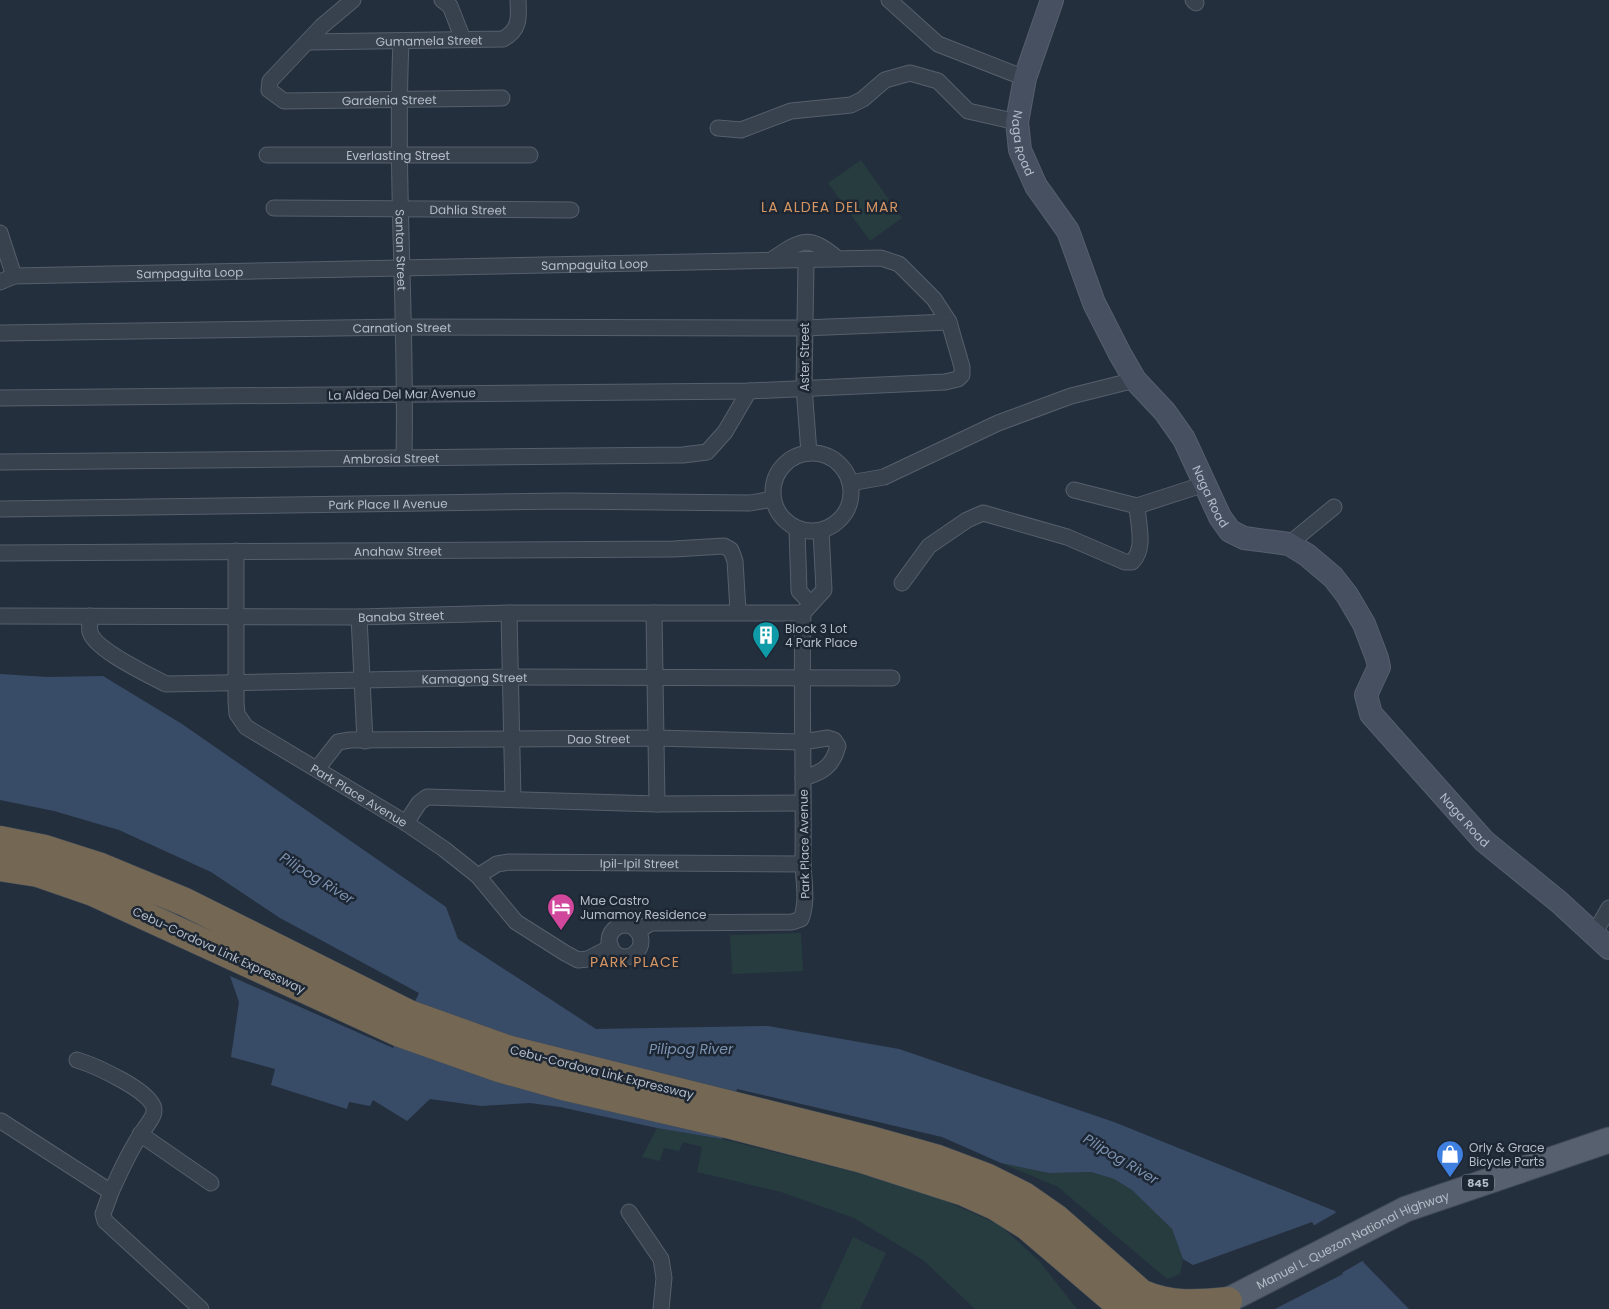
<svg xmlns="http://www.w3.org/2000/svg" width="1609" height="1309" font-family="Poppins,sans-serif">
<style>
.green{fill:#263c3f}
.water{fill:#394c67}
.pier{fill:#242f3e}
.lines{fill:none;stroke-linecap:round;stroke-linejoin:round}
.street-casing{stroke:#565f6c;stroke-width:17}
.secondary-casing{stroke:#565f6c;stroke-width:24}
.primary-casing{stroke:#414a57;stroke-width:27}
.highway-casing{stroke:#434c59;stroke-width:29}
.street{stroke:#38414e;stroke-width:15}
.secondary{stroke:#465061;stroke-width:22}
.primary{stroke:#56606e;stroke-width:25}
.highway{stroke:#746855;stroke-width:28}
.labels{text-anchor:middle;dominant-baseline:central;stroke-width:5;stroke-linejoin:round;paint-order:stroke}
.shield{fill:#1d2633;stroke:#878f9c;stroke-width:1}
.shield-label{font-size:11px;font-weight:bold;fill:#b4bcc9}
.street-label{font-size:12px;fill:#b4bcc9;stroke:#1d2633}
.poi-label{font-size:12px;fill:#b4bcc9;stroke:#1d2633;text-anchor:start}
.neighbourhood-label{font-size:14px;letter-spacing:1px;fill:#d59563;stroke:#1d2633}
.water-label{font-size:14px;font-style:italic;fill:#7c92b1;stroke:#1d2633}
</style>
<rect width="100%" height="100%" fill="#242f3e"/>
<path class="green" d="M 861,160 L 902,218 L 870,241 L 828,183 Z
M 801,933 L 803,971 L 732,974 L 730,935 Z
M 657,1128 L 722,1139 L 914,1187 L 1000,1225 L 1040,1262 L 1077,1309 L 975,1309 L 923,1260 L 854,1218 L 781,1192 L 697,1172 L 702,1147 L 683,1142 L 679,1151 L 664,1148 L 660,1161 L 642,1157 Z
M 1001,1163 L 1049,1173 L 1091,1172 L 1114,1179 L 1132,1190 L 1172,1229 L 1183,1259 L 1180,1274 L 1167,1279 L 1058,1187 Z
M 853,1237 L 886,1253 L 860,1309 L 820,1309 Z"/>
<path class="water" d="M 0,674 L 47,677 L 103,676 L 182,724 L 446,907 L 458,939 L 596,1029 L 768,1026 L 899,1049 L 1114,1122 L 1335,1211 L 1364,1263 L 1409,1309 L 1275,1309 L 1343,1274 L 1312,1222 L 1193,1265 L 1183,1259 L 1172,1229 L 1132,1190 L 1114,1179 L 1091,1172 L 1049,1173 L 1001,1163 L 942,1137 L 737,1089 L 722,1139 L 657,1128 L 560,1107 L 530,1103 L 481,1106 L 430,1099 L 407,1121 L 373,1100 L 370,1106 L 349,1102 L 347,1109 L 271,1085 L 275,1069 L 231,1057 L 239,1002 L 230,976 L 393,1048 L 419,993 L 280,918 L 211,872 L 119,830 L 54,811 L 0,800 Z"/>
<path class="pier" d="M 1337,1212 L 1364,1260 L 1340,1274 L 1313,1226 Z"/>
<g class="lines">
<g class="street-casing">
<g id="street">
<path id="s1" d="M 353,0 L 322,26 L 270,81 L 269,90 L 284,101 L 502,98"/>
<path d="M 442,0 L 450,6 L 463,39"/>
<path d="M 889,0 L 938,44 L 1025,78"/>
<path d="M 1193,0 L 1196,3"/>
<path id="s2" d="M 309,42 L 503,39 C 520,30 519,18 518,0"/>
<path id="s3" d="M 401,42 C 395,180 407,318 404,456"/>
<path d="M 718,128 L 741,130 L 791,111 L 851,105 L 863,99 L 885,80 L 910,73 L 938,81 L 968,111 L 1017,122"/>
<path id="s4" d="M 267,155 L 530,155"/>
<path id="s5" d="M 274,208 L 571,210"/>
<path d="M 0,233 L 14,276"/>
<path d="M 773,259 C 802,239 809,235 837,258"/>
<path d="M 806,261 L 804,387 L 809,453"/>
<path id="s6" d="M 0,282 L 14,276 L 881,258 L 899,264 L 934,299 L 949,322 L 962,367 L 962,375 L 958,379 L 945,382 L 749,391 L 0,398"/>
<path id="s7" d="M 0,333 L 403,327 L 804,328 L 949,322"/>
<circle cx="812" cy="492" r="39"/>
<path id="s8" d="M 0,462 L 683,455 L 707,452 L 725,432 L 749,391"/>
<path d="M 850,483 L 884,477 L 998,423 L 1071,396 L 1135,380"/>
<path d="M 1074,490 L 1137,506 L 1205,484"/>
<path id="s9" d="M 0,509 L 567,501 L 750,503 L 773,499"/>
<path d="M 797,529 L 799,591 L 811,604"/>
<path d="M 1289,544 L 1334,507"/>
<path id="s10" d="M 236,551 L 236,702 L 237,714 L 246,727 L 406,823 L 444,849 L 478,876 L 516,922 L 565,953 L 578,960 L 588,959 L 611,947"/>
<path id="s11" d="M 0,553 L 674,549 L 724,546 L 731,550 L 735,561 L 738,611"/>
<path d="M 902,583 L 929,546 L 967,520 L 983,513 L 1067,537 L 1125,562 L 1132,562 C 1146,549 1138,524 1137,506"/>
<path d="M 509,613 L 513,799"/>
<path d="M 654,613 L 657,804"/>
<path id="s12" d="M 0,616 L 359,617 L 509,613 L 803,613"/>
<path id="s13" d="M 90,616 C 90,621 89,627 90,632 C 95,650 149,675 166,684 L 510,677 L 892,678"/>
<path d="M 359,617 L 365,741"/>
<path id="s14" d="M 317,769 L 338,742 L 350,740 L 656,738 L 802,742 L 828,738 L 834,740 L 838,746 C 833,766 822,773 803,778"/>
<path d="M 406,823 L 419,803 L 427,797 L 657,804 L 803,803"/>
<path id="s15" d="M 478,876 L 497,864 L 509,862 L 803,864"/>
<circle cx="625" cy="941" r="16"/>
<path d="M 637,931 L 651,923 L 792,922 L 801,919 C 809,899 802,876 803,854 C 804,774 801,694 803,613 L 824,590 L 821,531"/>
<path d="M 1594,934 L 1609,908"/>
<path d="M 77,1060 C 93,1065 156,1092 154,1111 C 154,1117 148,1123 145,1128 C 131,1148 121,1170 111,1192"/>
<path d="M 1,1121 L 111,1192 L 103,1214 L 105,1221 L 201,1309"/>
<path d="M 140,1134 L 211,1183"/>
<path d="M 629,1212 L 661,1259 L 664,1278 L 661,1309"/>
</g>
</g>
<g class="secondary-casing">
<g id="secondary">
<path id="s16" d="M 1052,0 L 1025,78 L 1017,122 L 1020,150 L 1036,186 L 1068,231 L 1094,303 L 1120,354 L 1135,380 L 1165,412 L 1184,439 L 1220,517 L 1230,531 L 1244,538 L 1289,544 L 1307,555 L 1333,577 L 1347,595 L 1364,624 L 1377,658 L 1379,667 L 1366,695 L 1371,714 L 1484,841 L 1559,902 L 1609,948"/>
</g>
</g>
<g class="primary-casing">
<g id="primary">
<path id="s17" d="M 1211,1309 L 1406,1209 L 1609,1140"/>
</g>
</g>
<g class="highway-casing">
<path id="highway" d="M 0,840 L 45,849 L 98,866 L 185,902 L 409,1014 L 507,1049 L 867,1139 L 938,1159 L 986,1177 L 1024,1196 L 1057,1219 L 1159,1309
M 0,867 L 38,873 L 93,892 L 400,1033 L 499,1068 L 563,1086 L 727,1124 L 862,1159 L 964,1192 L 995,1206 L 1027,1226 L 1124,1309
M 1143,1294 C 1171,1306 1198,1304 1228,1301"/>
</g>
<use href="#street" class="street"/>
<use href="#secondary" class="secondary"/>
<use href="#primary" class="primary"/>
<use href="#highway" class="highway"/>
</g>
<defs>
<g id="building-pin" transform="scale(1.4375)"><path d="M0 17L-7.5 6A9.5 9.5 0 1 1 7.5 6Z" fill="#0f9aa8" stroke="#1d2633"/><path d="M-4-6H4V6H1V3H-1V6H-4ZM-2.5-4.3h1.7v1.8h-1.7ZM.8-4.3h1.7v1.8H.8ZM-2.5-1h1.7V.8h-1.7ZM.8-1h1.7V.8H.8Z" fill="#fff"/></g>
<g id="hotel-pin" transform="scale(1.4375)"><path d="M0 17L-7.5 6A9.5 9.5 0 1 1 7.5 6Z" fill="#d1479c" stroke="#1d2633"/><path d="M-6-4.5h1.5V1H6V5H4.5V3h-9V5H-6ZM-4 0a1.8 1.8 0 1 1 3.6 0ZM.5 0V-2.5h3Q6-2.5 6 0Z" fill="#fff"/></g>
<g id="shop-pin" transform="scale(1.4375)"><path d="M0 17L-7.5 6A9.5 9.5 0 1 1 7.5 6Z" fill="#3f7fe0" stroke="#1d2633"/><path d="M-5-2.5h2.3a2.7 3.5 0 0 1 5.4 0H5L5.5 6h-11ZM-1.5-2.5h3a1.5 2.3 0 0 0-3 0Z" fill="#fff"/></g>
</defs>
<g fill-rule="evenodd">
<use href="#building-pin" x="766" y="635"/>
<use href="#hotel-pin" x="561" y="907"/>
<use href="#shop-pin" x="1450" y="1154"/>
</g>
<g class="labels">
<rect class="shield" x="1462" y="1174.5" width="32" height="17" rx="4"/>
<g class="shield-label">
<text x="1478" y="1183">845</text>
</g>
<g class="street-label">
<text stroke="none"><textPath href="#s2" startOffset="120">Gumamela Street</textPath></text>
<text stroke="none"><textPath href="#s1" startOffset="249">Gardenia Street</textPath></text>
<text stroke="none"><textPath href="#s16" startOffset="149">Naga Road</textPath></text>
<text stroke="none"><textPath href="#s4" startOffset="131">Everlasting Street</textPath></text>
<text stroke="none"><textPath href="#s5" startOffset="194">Dahlia Street</textPath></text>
<text stroke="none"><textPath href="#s3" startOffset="208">Santan Street</textPath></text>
<text stroke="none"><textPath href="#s6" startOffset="596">Sampaguita Loop</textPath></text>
<text stroke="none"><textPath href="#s6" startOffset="191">Sampaguita Loop</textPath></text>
<text stroke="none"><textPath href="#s7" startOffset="402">Carnation Street</textPath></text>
<text transform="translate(804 357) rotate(-90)">Aster Street</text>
<text transform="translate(402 394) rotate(-1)">La Aldea Del Mar Avenue</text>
<text stroke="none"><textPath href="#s8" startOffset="391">Ambrosia Street</textPath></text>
<text stroke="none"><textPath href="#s16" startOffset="554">Naga Road</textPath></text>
<text stroke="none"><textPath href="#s9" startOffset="388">Park Place II Avenue</textPath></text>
<text stroke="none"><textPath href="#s11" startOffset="398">Anahaw Street</textPath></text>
<text stroke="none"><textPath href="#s12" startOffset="401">Banaba Street</textPath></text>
<text stroke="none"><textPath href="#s13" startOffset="418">Kamagong Street</textPath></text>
<text stroke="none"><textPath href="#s14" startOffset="295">Dao Street</textPath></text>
<text stroke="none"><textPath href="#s10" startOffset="311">Park Place Avenue</textPath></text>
<text stroke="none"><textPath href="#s16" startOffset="1004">Naga Road</textPath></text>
<text transform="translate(804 844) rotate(-91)">Park Place Avenue</text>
<text stroke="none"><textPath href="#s15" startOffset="165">Ipil-Ipil Street</textPath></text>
<text transform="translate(219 950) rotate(25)">Cebu-Cordova Link Expressway</text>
<text transform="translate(602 1072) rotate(14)">Cebu-Cordova Link Expressway</text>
<text stroke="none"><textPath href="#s17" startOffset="158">Manuel L. Quezon National Highway</textPath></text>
</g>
<g class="poi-label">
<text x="785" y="628">Block 3 Lot<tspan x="785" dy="14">4 Park Place</tspan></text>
<text x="580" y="900">Mae Castro<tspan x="580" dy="14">Jumamoy Residence</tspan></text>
<text x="1469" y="1147">Orly &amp; Grace<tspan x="1469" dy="14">Bicycle Parts</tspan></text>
</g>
<g class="neighbourhood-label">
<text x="830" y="207">LA ALDEA DEL MAR</text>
<text x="635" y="962">PARK PLACE</text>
</g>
<g class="water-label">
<text transform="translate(317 878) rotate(32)">Pilipog River</text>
<text x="691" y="1049">Pilipog River</text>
<text transform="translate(1121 1159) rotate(31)">Pilipog River</text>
</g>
</g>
</svg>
